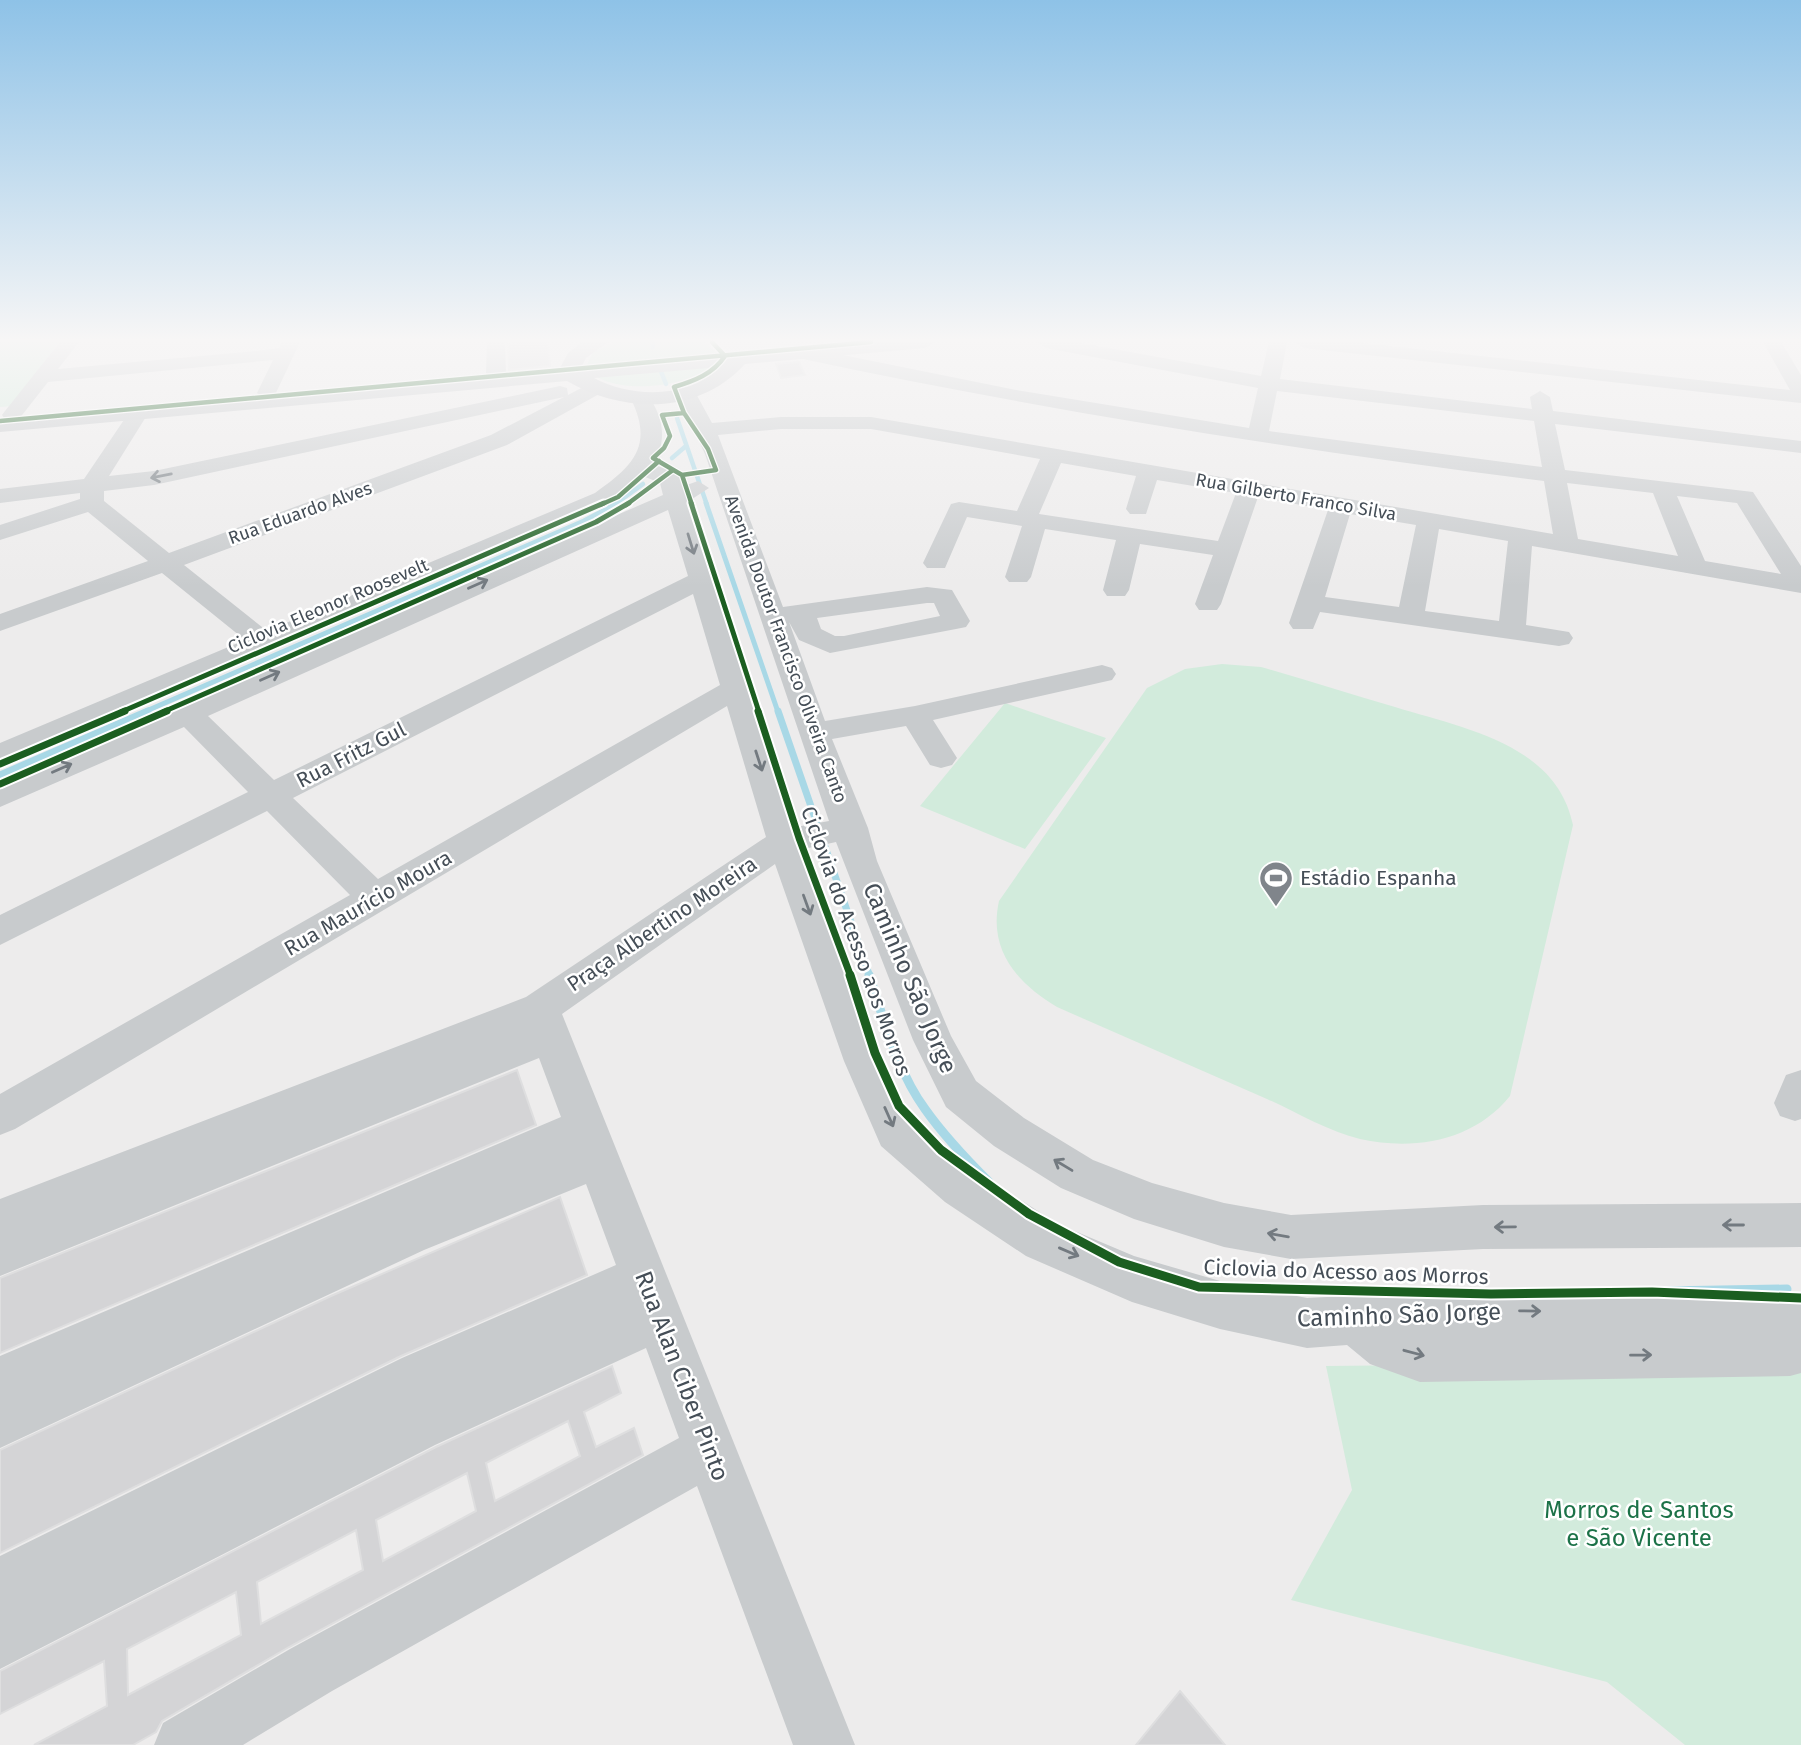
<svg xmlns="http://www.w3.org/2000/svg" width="1801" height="1745" font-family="'Fira Sans',sans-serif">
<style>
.green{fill:#d2ebdc}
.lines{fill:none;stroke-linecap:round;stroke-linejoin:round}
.stream-far3{stroke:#a8d8e6;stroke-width:4.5}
.stream-far2{stroke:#a8d8e6;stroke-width:5}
.stream-far1{stroke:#a8d8e6;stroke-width:7}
.stream{stroke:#a8d8e6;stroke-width:9}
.building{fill:#d4d4d6;stroke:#dededf;stroke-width:2;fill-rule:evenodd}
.minor{fill:#c8cbcd;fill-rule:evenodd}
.major{fill:#c4c7ca;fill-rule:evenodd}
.cycleway-far3-casing{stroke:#fff;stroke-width:7}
.cycleway-far2-casing{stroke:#fff;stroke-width:9}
.cycleway-far1-casing{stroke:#fff;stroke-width:11}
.cycleway-casing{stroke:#fff;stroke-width:13}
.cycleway-far3{stroke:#1b5e20;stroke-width:4.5}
.cycleway-far2{stroke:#1b5e20;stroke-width:5}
.cycleway-far1{stroke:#1b5e20;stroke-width:7}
.cycleway{stroke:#1b5e20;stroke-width:9}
.oneway{stroke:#737a80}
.labels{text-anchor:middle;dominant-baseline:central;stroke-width:5;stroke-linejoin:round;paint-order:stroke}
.far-street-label{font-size:18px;fill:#454e57;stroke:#fff}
.street-label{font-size:21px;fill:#454e57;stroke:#fff}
.poi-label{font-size:21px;fill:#454e57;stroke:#fff;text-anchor:start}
.near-street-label{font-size:24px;fill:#454e57;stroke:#fff}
.near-park-label{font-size:24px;fill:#1c7248;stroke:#fff}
</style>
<rect width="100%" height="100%" fill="#edecec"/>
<path class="green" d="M 0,342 L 59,342 L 13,406 L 0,407 Z
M 615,342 L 703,342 L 716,352 L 717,359 C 697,389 607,398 586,367 L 593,352 Z
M 1222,664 L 1261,667 C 1306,680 1350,694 1395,707 C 1462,728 1556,743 1573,825 L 1510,1096 C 1474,1141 1414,1151 1360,1139 C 1329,1132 1296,1112 1267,1099 C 1197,1068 1127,1038 1057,1007 C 1017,983 988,950 999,901 L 1147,688 L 1185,669 Z
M 1005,703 L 1106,738 L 1025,849 L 920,806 Z
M 1801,1361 L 1801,1745 L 1685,1745 L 1607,1682 L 1291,1600 L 1352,1490 L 1326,1366 Z"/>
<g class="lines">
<path class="stream-far3" d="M 652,342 L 653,347
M 660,369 L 666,384
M 677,418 L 707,505
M 672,458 L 686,446
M 614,505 L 643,484"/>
<path class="stream-far2" d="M 706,503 L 778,712
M 144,712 L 584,521 L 618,503"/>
<path class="stream-far1" d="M 778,711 L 870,977
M 0,775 L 148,711"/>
<path class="stream" d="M 869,975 C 884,1019 897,1071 925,1109 C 944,1136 966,1159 989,1182
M 1662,1291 L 1787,1289"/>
</g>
<path class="building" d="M 517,342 L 548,342 L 550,366 L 509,370 L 508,344 Z
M 799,362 L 805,375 L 781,378 L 776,364 Z
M 517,1070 L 536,1125 L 0,1353 L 0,1278 Z
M 560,1197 L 587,1275 L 401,1356 L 0,1553 L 0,1450 L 331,1296 Z
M 612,1366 L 621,1393 L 584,1412 L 596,1447 L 634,1428 L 643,1455 L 289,1647 L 162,1721 L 156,1732 L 133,1745 L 34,1745 L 107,1706 L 104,1661 L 0,1714 L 0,1671 L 436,1447 ZM 568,1421 L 580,1456 L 495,1501 L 486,1463 ZM 467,1473 L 476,1511 L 383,1561 L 376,1520 ZM 356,1530 L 363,1570 L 261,1624 L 257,1582 ZM 236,1592 L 241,1635 L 128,1695 L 127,1649 Z
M 1180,1691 L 1225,1745 L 1136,1745 Z"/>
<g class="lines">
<path class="minor" d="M 60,342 L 79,342 L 58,369 L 256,351 L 279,348 L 282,342 L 300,342 L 274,397 L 267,399 L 257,393 L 273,360 L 48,382 L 19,419 L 5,419 L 2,415 L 5,411 Z
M 487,342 L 505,342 L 506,373 L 503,377 L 496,379 L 486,373 Z
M 1037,342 L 1076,342 L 1261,376 L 1269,342 L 1287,342 L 1280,379 L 1532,409 L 1530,397 L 1540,391 L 1550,397 L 1553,411 L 1801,441 L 1801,453 L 1555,424 L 1565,470 L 1753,492 L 1801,566 L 1801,593 L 1532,546 L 1526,625 L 1569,632 L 1573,638 L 1569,644 L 1559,646 L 1320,612 L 1313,629 L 1293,629 L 1289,623 L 1328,510 L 1258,497 L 1221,604 L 1217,610 L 1199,610 L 1195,604 L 1213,555 L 1140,544 L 1129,590 L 1125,596 L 1107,596 L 1103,590 L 1116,540 L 1045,529 L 1031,577 L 1027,582 L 1009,582 L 1005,577 L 1022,526 L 967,517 L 945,568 L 927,568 L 923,563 L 951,504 L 959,502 L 1017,511 L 1040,459 L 871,429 L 781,429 L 718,435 L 783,607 L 927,587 L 952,590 L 970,621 L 966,627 L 956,629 L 830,653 L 799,640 L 789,622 L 825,721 L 915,706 L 1102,665 L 1112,668 L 1116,674 L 1112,680 L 933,720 L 957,758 L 952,765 L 941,768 L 930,765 L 906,726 L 832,739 L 868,828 L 877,861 L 951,1036 L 976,1081 L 1024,1118 L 1093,1160 L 1152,1183 L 1224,1203 L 1291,1215 L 1483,1205 L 1801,1203 L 1801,1247 L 1483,1249 L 1291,1259 L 1224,1247 L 1134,1219 L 1061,1188 L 994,1146 L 946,1107 L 913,1040 L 836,842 L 804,849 L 884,1061 L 911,1118 L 977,1172 L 1058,1224 L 1134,1256 L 1220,1281 L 1307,1298 L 1519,1287 L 1801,1295 L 1801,1373 L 1790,1376 L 1420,1382 L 1370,1364 L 1347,1345 L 1307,1348 L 1220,1329 L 1132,1302 L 1026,1256 L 945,1202 L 881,1146 L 844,1061 L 775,864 L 562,1014 L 855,1745 L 793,1745 L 697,1486 L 332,1691 L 243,1745 L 154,1745 L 163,1723 L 290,1649 L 679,1438 L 646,1348 L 435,1445 L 0,1669 L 0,1556 L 402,1358 L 616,1265 L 586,1184 L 424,1250 L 0,1448 L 0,1356 L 561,1117 L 539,1058 L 0,1276 L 0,1199 L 526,997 L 766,837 L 727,706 L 15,1129 L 0,1135 L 0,1094 L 350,895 L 267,811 L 0,945 L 0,915 L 248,792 L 184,727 L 0,807 L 0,783 L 663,495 L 660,483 L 643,476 L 611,503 L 0,765 L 0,743 L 245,640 L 162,573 L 0,631 L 0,614 L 148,561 L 88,512 L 0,540 L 0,525 L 80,499 L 80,493 L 0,503 L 0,489 L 84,479 L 132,408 L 139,406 L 149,412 L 109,476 L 154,471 L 560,386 L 567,388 L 568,395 L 587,385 L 601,385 L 604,389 L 601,393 L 507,445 L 184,565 L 267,631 L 595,493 C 633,466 654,446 631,399 L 634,395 L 648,395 C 663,417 668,440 653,464 L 678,474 L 684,486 L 698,481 L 709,488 L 689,501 L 796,827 L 829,821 L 705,454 L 677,394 L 680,390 L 694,390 L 712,423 L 781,417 L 871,417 L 1553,534 L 1544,481 C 1295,450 1048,411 803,359 L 794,353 L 803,347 L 1016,390 L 1249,428 L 1258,388 L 1046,348 ZM 1277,391 L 1534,421 L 1542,467 L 1269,431 ZM 564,397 L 491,435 L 169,553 L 104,501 L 104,491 L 154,485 ZM 1061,463 L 1136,476 L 1126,509 L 1130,514 L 1146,514 L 1157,480 L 1236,493 L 1218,541 L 1039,514 ZM 1567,483 L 1653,493 L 1678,556 L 1578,539 ZM 1677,496 L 1737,503 L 1781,574 L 1705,561 ZM 668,510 L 688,576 L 274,780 L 208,716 ZM 1350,514 L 1416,525 L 1399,607 L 1325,597 ZM 1439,529 L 1508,541 L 1499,621 L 1425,611 ZM 693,594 L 720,685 L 378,879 L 293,798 ZM 927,603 L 934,603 L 940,616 L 844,636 L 835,636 L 821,629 L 817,618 Z
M 1295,342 L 1354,342 L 1790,390 L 1763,342 L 1781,342 L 1801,375 L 1801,403 L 1304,348 Z
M 1801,1070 L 1801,1119 L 1795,1121 L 1780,1116 L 1774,1103 L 1786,1075 Z"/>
<path class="major" d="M 582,342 L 608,342 L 586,358 L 582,366 L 856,342 L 935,342 L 925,348 L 745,364 C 699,415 624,414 567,381 L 0,432 L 0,418 L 560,368 L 568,353 ZM 720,367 C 689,399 631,398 594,378 Z"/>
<g class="cycleway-far3-casing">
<path id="cycleway-far3" d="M 684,413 L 708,449 L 716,470 L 682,475 L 653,458 L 664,448 L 670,436 L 662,415 Z
M 684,413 L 674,387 C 694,381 713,374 725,356 L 712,342
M 0,421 L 871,342
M 682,475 L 692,505
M 600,505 L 618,497 L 659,461
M 626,505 L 673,470"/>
</g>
<g class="cycleway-far2-casing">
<path id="cycleway-far2" d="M 691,503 L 759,712
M 121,712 L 604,503
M 163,712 L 596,522 L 629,503"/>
</g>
<g class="cycleway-far1-casing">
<path id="cycleway-far1" d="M 758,711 L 799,838 L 851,977
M 0,764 L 125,711
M 0,784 L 167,711"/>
</g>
<g class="cycleway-casing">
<path id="cycleway" d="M 850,975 L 875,1053 L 899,1106 L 941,1150 L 1029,1214 L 1119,1262 L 1199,1287 L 1491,1294 L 1652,1292 L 1801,1298"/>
</g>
<use href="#cycleway-far3" class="cycleway-far3"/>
<use href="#cycleway-far2" class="cycleway-far2"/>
<use href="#cycleway-far1" class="cycleway-far1"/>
<use href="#cycleway" class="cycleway"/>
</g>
<defs><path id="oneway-shaft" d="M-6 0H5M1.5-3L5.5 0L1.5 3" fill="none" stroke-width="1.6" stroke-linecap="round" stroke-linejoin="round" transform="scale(1.75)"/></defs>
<g class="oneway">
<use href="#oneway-shaft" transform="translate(161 476) rotate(169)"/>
<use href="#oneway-shaft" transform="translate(691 544) rotate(73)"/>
<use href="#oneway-shaft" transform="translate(478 584) rotate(-24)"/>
<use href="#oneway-shaft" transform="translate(270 676) rotate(-24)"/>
<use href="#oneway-shaft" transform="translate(759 761) rotate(72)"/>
<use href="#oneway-shaft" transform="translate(62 768) rotate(-24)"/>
<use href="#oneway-shaft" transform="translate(807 905) rotate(70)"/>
<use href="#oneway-shaft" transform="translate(889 1117) rotate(66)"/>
<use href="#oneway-shaft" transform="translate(1063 1165) rotate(-149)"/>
<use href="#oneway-shaft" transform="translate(1733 1225) rotate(-180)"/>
<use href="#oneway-shaft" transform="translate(1505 1227) rotate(179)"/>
<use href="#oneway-shaft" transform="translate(1278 1235) rotate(-170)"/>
<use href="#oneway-shaft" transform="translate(1069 1252) rotate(23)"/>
<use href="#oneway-shaft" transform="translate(1530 1311) rotate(1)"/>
<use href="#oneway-shaft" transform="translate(1414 1353) rotate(15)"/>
<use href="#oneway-shaft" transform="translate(1641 1355) rotate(-1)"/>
</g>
<linearGradient id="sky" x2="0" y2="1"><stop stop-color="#8ec2e7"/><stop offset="0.58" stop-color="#f7f6f6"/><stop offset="1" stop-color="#f7f6f6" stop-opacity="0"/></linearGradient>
<rect width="1801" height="586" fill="url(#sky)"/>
<defs>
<g id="stadium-pin" transform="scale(1.75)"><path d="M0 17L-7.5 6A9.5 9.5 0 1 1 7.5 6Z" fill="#80858b" stroke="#fff"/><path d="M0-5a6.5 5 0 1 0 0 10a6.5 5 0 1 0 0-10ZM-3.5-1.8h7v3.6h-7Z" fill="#fff"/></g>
</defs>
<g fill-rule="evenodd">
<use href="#stadium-pin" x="1276" y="878"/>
</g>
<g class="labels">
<g class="far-street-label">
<text transform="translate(1296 497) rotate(10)">Rua Gilberto Franco Silva</text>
<text transform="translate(300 513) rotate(-20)">Rua Eduardo Alves</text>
<text transform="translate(328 606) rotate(-23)">Ciclovia Eleonor Roosevelt</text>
<text transform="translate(786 649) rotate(70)">Avenida Doutor Francisco Oliveira Canto</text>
</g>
<g class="street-label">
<text transform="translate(351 755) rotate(-27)">Rua Fritz Gul</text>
<text transform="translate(368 903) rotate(-30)">Rua Maurício Moura</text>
<text transform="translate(662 924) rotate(-34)">Praça Albertino Moreira</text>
<text transform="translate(856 941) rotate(70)">Ciclovia do Acesso aos Morros</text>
<text transform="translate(1346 1272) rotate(2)">Ciclovia do Acesso aos Morros</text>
</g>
<g class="poi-label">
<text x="1300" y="878">Estádio Espanha</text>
</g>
<g class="near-street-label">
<text transform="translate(910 978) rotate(67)">Caminho São Jorge</text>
<text transform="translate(1399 1315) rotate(-2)">Caminho São Jorge</text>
<text transform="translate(682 1376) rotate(69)">Rua Alan Ciber Pinto</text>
</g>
<g class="near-park-label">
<text x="1639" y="1510">Morros de Santos<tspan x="1639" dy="28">e São Vicente</tspan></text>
</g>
</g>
</svg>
